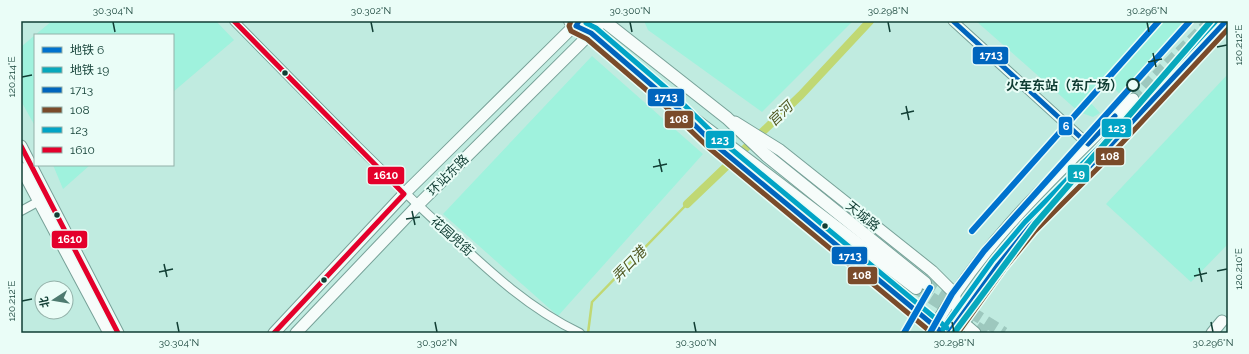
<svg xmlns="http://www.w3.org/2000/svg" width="1249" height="354" font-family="Raleway,'Noto Sans SC',sans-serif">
<rect width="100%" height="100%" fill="#c0ebe0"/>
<!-- built -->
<g fill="#9ff2dd">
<polygon points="52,21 216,21 234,40 173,92 173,35 35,35"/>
<polygon points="644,21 853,21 762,112 648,30"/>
<polygon points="976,21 1188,21 1120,94 1108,83 1090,102 1100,113 1093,117 1079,112"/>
<polygon points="35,35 35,126 21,101 21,47"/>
<polygon points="592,56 703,154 558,316 443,214"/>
<polygon points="1228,74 1228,244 1191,282 1106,204"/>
<polygon points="53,165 90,165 63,189"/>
</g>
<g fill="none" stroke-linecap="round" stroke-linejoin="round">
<!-- stream -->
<polyline stroke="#c0d873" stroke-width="2.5" points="588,333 592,302 687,204"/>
<!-- canal -->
<polyline stroke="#c0d873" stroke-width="8" points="687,204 801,95 870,21"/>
<!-- secondary-tunnel -->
<g stroke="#9dc8be" stroke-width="11" stroke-dasharray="11 5.5" stroke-linecap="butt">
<polyline points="1133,99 1210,21"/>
<polyline points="1145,109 1218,28"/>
</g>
<!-- primary-tunnel -->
<g stroke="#9dc8be" stroke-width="12" stroke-dasharray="12 6" stroke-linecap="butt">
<polyline points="925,283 1004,333"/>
<polyline points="916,288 986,333"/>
</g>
<defs>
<g id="minor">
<path d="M234,21c70,71 139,143 212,210 42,39 82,77 134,102"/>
<polyline points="21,211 43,199"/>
</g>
<polyline id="tertiary" points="953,21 1088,144"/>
<g id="secondary">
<polyline points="1218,28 1226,21"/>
<polyline points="735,122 780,150 932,271 954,293 960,320 975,333"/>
<polyline points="693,123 713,143 943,333"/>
<polyline points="21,146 118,333"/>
<polyline points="21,168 109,333"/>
<polyline points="274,333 404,194 579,21"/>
<polyline points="296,333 418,205 603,21"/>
<path d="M931,333c50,-91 129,-162 202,-234"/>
<polyline points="949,333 998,265 1030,226 1145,109"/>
<polyline points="1212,333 1222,321"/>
</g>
<g id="primary">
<polyline points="570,21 591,33 669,100 916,288"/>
<polyline points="604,21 727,118 766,155 925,283"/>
</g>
</defs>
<!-- minor casing -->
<use href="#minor" stroke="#77a198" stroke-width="10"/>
<!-- tertiary casing -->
<use href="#tertiary" stroke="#77a198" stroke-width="11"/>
<!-- secondary casing -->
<use href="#secondary" stroke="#77a198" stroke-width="13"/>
<!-- primary casing -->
<use href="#primary" stroke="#77a198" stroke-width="14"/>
<!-- minor -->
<use href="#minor" stroke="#f6fcfa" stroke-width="8"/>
<!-- tertiary -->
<use href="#tertiary" stroke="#f6fcfa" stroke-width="9"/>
<!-- secondary -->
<use href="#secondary" stroke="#f6fcfa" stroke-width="11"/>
<!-- primary -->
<use href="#primary" stroke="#f6fcfa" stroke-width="12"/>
<defs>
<g id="bus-1">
<polyline points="579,21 576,26 591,33 669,100 713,143 943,333"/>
<polyline points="953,21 1088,144 1115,116"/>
<polyline points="949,333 998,265 1030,226 1104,152 1226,21"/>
</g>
<g id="bus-2">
<polyline points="571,21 569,26 571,31 587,39 664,105 709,148 932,333"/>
<polyline points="958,333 1004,269 1035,231 1109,157 1228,29"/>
</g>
<g id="bus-3">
<polyline points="586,23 596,28 674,95 718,138 947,328"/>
<polyline points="943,329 992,261 1025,222 1099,147 1216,21"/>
</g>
<g id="bus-4">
<polyline points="234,21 404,194 274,333"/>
<polyline points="21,146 118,333"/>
</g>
</defs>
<!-- bus-1 casing -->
<use href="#bus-1" stroke="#eafdf7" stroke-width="8"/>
<!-- bus-2 casing -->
<use href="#bus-2" stroke="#eafdf7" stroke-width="8"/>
<!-- bus-3 casing -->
<use href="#bus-3" stroke="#eafdf7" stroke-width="8"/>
<!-- bus-4 casing -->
<use href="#bus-4" stroke="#eafdf7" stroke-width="8"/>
<!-- bus-1 -->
<use href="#bus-1" stroke="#0065bd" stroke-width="5"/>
<!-- bus-2 -->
<use href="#bus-2" stroke="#7a4b2a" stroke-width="5"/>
<!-- bus-3 -->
<use href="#bus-3" stroke="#01a4c6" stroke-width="5"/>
<!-- bus-4 -->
<use href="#bus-4" stroke="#e4002b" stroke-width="5"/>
<defs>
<g id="metro-1">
<polyline points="972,231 1159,21"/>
<polyline points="904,333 930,288"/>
<polyline points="930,333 952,294 984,251 1190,21"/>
</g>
<polyline id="metro-2" points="954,333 1035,224 1211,21"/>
</defs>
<!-- metro-1 casing -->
<use href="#metro-1" stroke="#eafdf7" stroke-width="9"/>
<!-- metro-2 casing -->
<use href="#metro-2" stroke="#eafdf7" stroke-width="9"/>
<!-- metro-1 -->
<use href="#metro-1" stroke="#0072ce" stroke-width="6"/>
<!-- metro-2 -->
<use href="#metro-2" stroke="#07a8bc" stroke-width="6"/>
</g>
<!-- ticks -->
<path fill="none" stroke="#113e34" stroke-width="1.5" d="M113,22l2,10M371,22l2,10M630,22l2,10M888,22l2,10M1147,22l2,10M1217,47l10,-2M1153,53l3,14M1148,62l14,-3M22,77l10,-2M906,106l3,14M901,114l13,-3M659,159l3,13M653,167l14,-3M412,211l3,14M406,219l14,-2M164,264l3,13M1199,268l3,14M1217,271l10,-2M159,272l14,-3M1194,276l13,-3M22,301l10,-2M177,322l2,10M435,322l2,10M694,322l2,10M952,322l2,10M1211,322l2,10"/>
<!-- markers -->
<g fill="#113e34" stroke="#eafdf7" stroke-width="1.5">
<circle cx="285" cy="73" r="3.5"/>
<circle cx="57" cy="215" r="3.5"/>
<circle cx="825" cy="226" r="3.5"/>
<circle cx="324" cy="280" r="3.5"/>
</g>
<circle fill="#eafdf7" stroke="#113e34" stroke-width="2" cx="1133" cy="85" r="6"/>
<g text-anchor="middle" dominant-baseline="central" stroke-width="4" stroke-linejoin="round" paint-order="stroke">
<!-- stop labels -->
<g font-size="13" font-weight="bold" fill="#113e34" stroke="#eafdf7" text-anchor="end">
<text x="1123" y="85">火车东站（东广场）</text>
</g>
<!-- street labels -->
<g font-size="13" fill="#113e34" stroke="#eafdf7">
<text transform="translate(448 175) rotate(-45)">环站东路</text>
<text transform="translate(863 216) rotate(39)">天城路</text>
<text transform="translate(452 236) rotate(42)">花园兜街</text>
</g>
<!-- water labels -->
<g font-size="14" font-style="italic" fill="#4e551f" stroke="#eafdf7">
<text transform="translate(780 114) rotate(-44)">官河</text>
<text transform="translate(629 264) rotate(-46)">弄口港</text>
</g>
</g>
<g stroke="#eafdf7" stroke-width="1.5">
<rect x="972" y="46" width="37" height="19" rx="4" fill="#0065bd"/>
<rect x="647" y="88" width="38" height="19" rx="4" fill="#0065bd"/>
<rect x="664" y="110" width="30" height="19" rx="4" fill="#7a4b2a"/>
<rect x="1058" y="116" width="15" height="20" rx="4" fill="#0072ce"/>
<rect x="1101" y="118" width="31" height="20" rx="4" fill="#01a4c6"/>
<rect x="705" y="130" width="30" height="19" rx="4" fill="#01a4c6"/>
<rect x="1095" y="147" width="30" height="19" rx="4" fill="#7a4b2a"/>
<rect x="1067" y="164" width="23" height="19" rx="4" fill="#07a8bc"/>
<rect x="367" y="166" width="38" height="19" rx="4" fill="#e4002b"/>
<rect x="51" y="230" width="37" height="19" rx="4" fill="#e4002b"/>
<rect x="831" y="246" width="37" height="19" rx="4" fill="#0065bd"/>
<rect x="847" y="266" width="31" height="19" rx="4" fill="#7a4b2a"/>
</g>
<g font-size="11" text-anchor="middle" font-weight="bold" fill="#fff">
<text x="991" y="59">1713</text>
<text x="666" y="101">1713</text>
<text x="679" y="123">108</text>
<text x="1066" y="130">6</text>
<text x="1117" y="132">123</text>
<text x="720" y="144">123</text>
<text x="1110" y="160">108</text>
<text x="1079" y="178">19</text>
<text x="386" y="179">1610</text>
<text x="70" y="243">1610</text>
<text x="850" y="260">1713</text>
<text x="862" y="279">108</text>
</g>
<!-- border -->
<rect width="1249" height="354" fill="none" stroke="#eafdf7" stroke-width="44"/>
<!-- legend -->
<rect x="34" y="34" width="140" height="132" fill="#eafdf7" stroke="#93b1a9"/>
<rect x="42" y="47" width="20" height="6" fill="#0072ce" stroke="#93b1a9"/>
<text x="70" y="54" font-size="12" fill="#113e34">地铁 6</text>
<rect x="42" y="67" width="20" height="6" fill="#07a8bc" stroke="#93b1a9"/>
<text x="70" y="74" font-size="12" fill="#113e34">地铁 19</text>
<rect x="42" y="87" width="20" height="6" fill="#0065bd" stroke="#93b1a9"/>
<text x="70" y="94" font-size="12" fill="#113e34">1713</text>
<rect x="42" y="107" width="20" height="6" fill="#7a4b2a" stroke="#93b1a9"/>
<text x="70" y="114" font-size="12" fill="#113e34">108</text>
<rect x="42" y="127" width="20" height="6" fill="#01a4c6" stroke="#93b1a9"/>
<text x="70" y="134" font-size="12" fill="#113e34">123</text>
<rect x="42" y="147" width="20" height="6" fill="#e4002b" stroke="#93b1a9"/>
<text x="70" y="154" font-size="12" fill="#113e34">1610</text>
<!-- north arrow -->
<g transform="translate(54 300) rotate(258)"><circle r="19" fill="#eafdf7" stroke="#93b1a9"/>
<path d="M0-3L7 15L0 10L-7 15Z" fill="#4e7b70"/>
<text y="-6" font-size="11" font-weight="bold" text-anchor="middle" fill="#113e34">北</text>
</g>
<rect x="22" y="22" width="1205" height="310" fill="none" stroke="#113e34" stroke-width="1.5"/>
<g font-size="10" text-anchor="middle" fill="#113e34">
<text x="113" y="14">30.304°N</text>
<text x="371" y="14">30.302°N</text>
<text x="630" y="14">30.300°N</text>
<text x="888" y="14">30.298°N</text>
<text x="1147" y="14">30.296°N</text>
<text transform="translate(1238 45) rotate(-90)" y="4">120.212°E</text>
<text transform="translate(11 77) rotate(-90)" y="4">120.214°E</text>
<text transform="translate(1238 269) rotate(-90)" y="4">120.210°E</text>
<text transform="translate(11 301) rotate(-90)" y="4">120.212°E</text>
<text x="179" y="346">30.304°N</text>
<text x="437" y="346">30.302°N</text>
<text x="696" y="346">30.300°N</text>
<text x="954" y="346">30.298°N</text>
<text x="1213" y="346">30.296°N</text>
</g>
</svg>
